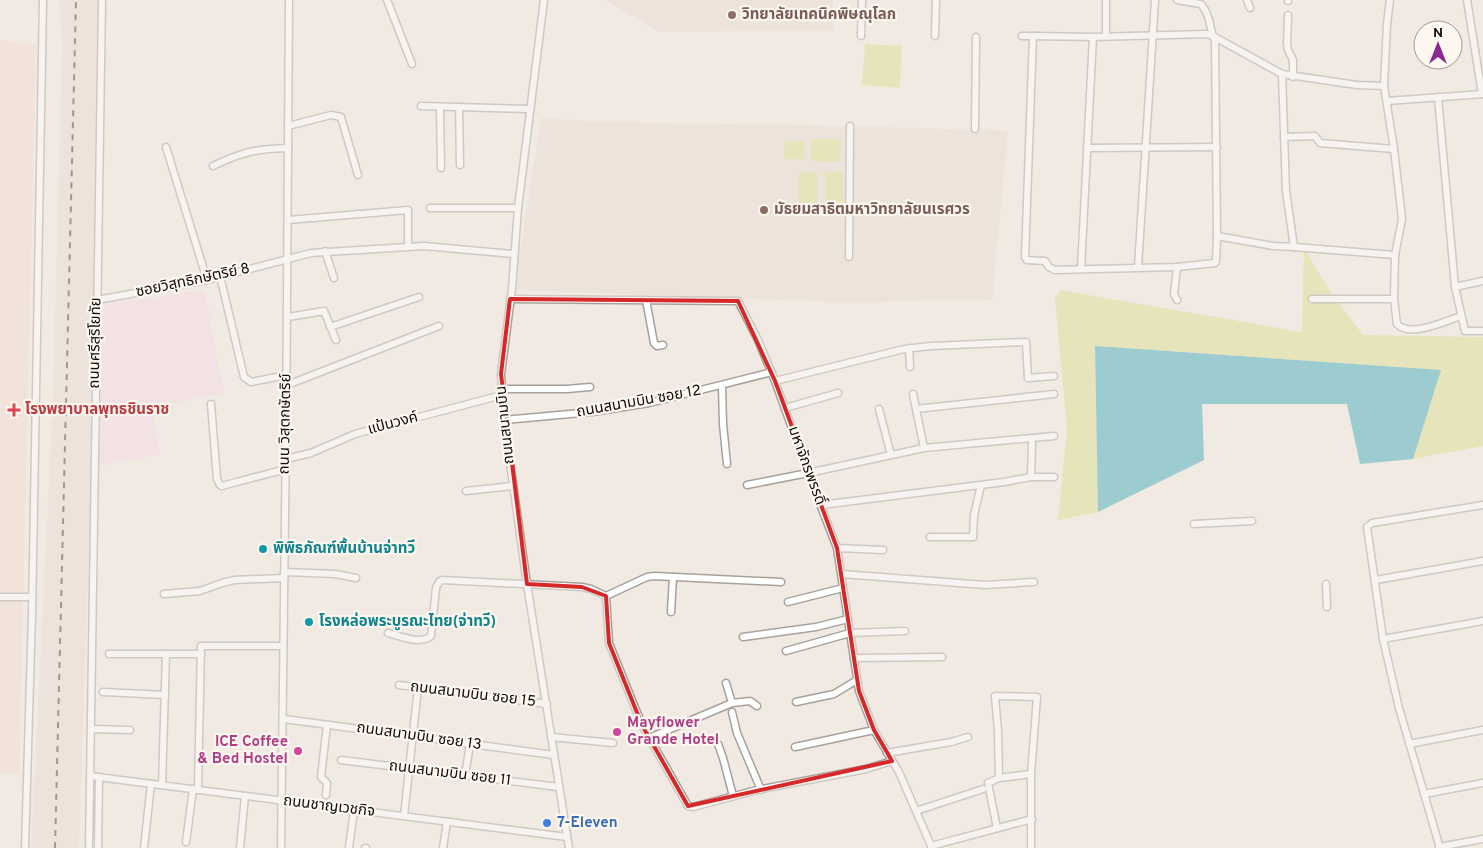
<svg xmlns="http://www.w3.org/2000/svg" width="1483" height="848" font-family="Overpass,'Noto Sans Thai',sans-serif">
<rect width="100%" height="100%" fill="#f1eae3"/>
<!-- built -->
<g fill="#e9dcd0">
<polygon points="59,0 97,0 90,510 79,848 31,848 53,402 62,44"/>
<polygon points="605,0 833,0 833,30 659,32"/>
<polygon points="541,118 601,122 855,126 1008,131 992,300 837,302 514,290"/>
</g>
<!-- industrial -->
<polygon fill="#f3dae2" points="204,290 224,393 152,407 160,454 99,466 104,305"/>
<!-- medical -->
<polygon fill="#f2dccf" points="0,40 36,45 19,774 0,774"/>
<!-- green -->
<g fill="#d8dd87">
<polygon points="865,44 902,46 900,88 862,85"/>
<polygon points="811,139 841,139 840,162 811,161"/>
<rect x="784" y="141" width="20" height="18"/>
<rect x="799" y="172" width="18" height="31"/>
<rect x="825" y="172" width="18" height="31"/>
<polygon points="1304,248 1328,288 1363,335 1483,337 1483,446 1413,459 1440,370 1095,346 1098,512 1058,520 1067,429 1055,299 1060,290 1302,332"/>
</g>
<!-- water -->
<polygon fill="#35a9b7" points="1095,346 1441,370 1413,459 1360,464 1347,404 1202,404 1204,460 1098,512"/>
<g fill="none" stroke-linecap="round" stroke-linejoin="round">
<defs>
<g id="minor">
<polyline points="387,0 412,64"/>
<polyline points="544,0 518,208 512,289 501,374 504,420 527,584 569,848"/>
<polyline points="1106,0 1106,36"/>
<path d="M1177,0l24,4c8,9 9,22 12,33"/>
<polyline points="1247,0 1250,8"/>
<path d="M1390,0l-3,24 -3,62 10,63 8,70 -7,36 -1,44 3,25c13,14 49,-3 64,-8"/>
<polyline points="1467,0 1482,94"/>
<polyline points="1288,1 1288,0"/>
<polyline points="1288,15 1287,44 1288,50 1293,60 1293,77"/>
<polyline points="861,36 862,0"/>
<polyline points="935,36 936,0"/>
<polyline points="1022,36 1033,36 1025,257 1027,260 1045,261 1049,267 1055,270 1177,267 1215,263 1216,261 1217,236 1215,39"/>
<polyline points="1033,36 1093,37 1206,34 1211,35 1282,74 1357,85 1384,86"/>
<polyline points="1438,97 1455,287 1465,331 1483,331"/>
<polyline points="1387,101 1483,94"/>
<polyline points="421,106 530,109"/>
<polyline points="440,107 441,168"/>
<polyline points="459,107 460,165"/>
<polyline points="288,126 331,115 341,117 358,175"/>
<polyline points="975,129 976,37"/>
<polyline points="1284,137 1315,136 1320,143 1394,149"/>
<polyline points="166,147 207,280"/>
<polyline points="1087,148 1217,147"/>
<path d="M213,166c29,-14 42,-17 75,-18"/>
<polyline points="430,208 518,208"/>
<polyline points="288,220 408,210 408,246"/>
<polyline points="1217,236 1273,246 1294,247 1286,191 1282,74"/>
<polyline points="1294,247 1395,255"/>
<polyline points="325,251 334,278"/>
<polyline points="849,257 850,126"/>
<polyline points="1138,267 1155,0"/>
<polyline points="1177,267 1174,294 1177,300"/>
<polyline points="1081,269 1093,37"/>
<polyline points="220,276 244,377 251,382 287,375"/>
<polyline points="1455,287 1483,281"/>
<polyline points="510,299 738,301 758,340 775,381 808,473 837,548 859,691 874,730 899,772 932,848"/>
<polyline points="1312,299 1394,299"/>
<polyline points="97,300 207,280 311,253 424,246 514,254"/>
<polyline points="646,300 654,343 657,346 663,345"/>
<polyline points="288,317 324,311 336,340"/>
<polyline points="330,327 419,297"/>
<polyline points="909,348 910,367"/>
<polyline points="775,381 904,349 931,346 1026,342 1028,378 1054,376"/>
<polyline points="287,385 439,326"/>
<polyline points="722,386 723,424 727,464"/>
<polyline points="502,389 567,389 590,387"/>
<polyline points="913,394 916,409"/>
<polyline points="211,404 217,479 220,485 222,486 286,469"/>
<polyline points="785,408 838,393"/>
<polyline points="879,409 891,455"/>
<polyline points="504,420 592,412 649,403 772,372"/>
<polyline points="924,448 916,409 1054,394"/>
<polyline points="286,459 311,453 355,434 502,395"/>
<polyline points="1031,477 1032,443"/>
<polyline points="747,485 808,473 924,448 1054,436"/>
<polyline points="466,491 513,486"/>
<polyline points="821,505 1004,482 1031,477 1054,477"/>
<polyline points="1194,524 1252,521"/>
<polyline points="930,537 973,537 974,515 981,485"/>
<polyline points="837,548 883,550"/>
<polyline points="284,572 335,574 356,578"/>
<polyline points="842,574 985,585 1034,582"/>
<polyline points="1376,580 1483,561"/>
<polyline points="1326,584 1327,607"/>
<polyline points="164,594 200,591 222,583 234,580 284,578"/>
<polyline points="606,596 647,577 654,576 781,582"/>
<polyline points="0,597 32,597"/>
<polyline points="788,602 843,588"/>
<polyline points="671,612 673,577"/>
<path d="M388,633c12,3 33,12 43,3l5,-48 3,-6 3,-2 140,7 9,2 15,7 3,47 33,82 46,81 5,1 64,-17 109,-21 26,-8"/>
<polyline points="743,637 816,627 848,619"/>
<polyline points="1383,639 1483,621"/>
<polyline points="786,651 850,633 905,631"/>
<polyline points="109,654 201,654"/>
<polyline points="854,658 942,657"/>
<polyline points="726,683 732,703"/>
<polyline points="399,685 547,704"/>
<polyline points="103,692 165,695"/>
<polyline points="796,702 834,694 857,680"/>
<polyline points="732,712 737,733 761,790"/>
<polyline points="284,719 554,755"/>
<polyline points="91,729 130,730"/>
<polyline points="551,737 613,743"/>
<polyline points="649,738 732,703 750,701 757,706"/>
<polyline points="718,744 723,758 733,796"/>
<polyline points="1409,744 1483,730"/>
<polyline points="795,747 874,730"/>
<polyline points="887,753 951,742 968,737"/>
<polyline points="341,760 559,787"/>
<polyline points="90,776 567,837"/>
<polyline points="465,776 470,744"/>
<polyline points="999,778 998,731 995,696 1037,697 1031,774 1031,848"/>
<polyline points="162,785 166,654"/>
<polyline points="198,790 201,646 283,646"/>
<polyline points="1424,794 1483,783"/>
<polyline points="326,795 327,783 321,777 327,725"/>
<polyline points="916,811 983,789"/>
<polyline points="404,816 418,688"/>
<polyline points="997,828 988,783 999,778 1031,774"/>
<polyline points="186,842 193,789"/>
<polyline points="931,846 1032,819"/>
<polyline points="1439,847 1483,839"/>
<polyline points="25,848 32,615 43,0"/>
<polyline points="89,848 102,0"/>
<polyline points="98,848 99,777"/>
<polyline points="144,848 151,784"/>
<polyline points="240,848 245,796"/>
<path d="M281,848c4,-283 7,-565 8,-848"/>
<polyline points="349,848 354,810"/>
<polyline points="365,848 366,848"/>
<polyline points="443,848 447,822"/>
<polyline points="1440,848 1399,708 1383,639 1367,527 1372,523 1483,505"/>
</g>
</defs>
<!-- minor casing -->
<use href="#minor" stroke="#a8a19b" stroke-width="9"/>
<!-- minor -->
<use href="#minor" stroke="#fff" stroke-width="6"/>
<!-- rail -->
<polyline stroke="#3a3634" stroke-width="2" stroke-dasharray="6 6" stroke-linecap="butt" points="55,848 76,0"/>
</g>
<!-- marked area -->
<path d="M0 0H1483V848H0ZM510,299l228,2 37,80 62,167 22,143 15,39 18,31 -204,45 -46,-81 -33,-82 -3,-47 -24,-9 -55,-3 -26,-210z" fill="#f1eae3" fill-opacity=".55" fill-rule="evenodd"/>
<path fill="none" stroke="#d62828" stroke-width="4" stroke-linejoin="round" d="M510,299l228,2 37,80 62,167 22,143 15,39 18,31 -204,45 -46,-81 -33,-82 -3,-47 -24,-9 -55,-3 -26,-210z"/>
<!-- markers -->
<g fill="#8d6e63" stroke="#fef7f0" stroke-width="2">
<circle cx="732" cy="15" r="5"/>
<circle cx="764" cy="210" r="5"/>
</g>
<path fill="#e0444e" stroke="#fef7f0" stroke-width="2" d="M11.5 402.5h5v5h5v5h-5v5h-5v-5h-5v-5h5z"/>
<g fill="#0f9aa8" stroke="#fef7f0" stroke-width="2">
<circle cx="263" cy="549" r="5"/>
<circle cx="309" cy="622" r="5"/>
</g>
<g fill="#d1479c" stroke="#fef7f0" stroke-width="2">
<circle cx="617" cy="732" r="5"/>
<circle cx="298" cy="751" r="5"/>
</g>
<circle fill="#3f7fe0" stroke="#fef7f0" stroke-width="2" cx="547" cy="823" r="5"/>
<g text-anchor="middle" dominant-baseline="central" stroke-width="4.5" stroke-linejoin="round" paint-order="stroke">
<!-- education labels -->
<g font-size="15" font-weight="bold" fill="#785e54" stroke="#fef7f0" text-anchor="start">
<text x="742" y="15">วิทยาลัยเทคนิคพิษณุโลก</text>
<text x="774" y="210">มัธยมสาธิตมหาวิทยาลัยนเรศวร</text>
</g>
<!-- street labels -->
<g font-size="15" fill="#100d0b" stroke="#fef7f0">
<text transform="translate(193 281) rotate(-12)">ซอยวิสุทธิกษัตริย์ 8</text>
<text transform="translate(96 343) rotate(-89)">ถนนศรีสุริโยทัย</text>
<text transform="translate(639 402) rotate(-10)">ถนนสนามบิน ซอย 12</text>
<text transform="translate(286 424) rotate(-89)">ถนน วิสุตกษัตริย์</text>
<text transform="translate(393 424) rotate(-15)">แป้นวงค์</text>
<text transform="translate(506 425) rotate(-96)">ถนนสนามบิน</text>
<text transform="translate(806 466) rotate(70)">มหาจักรพรรดิ์</text>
<text transform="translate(473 695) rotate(7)">ถนนสนามบิน ซอย 15</text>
<text transform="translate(419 737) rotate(8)">ถนนสนามบิน ซอย 13</text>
<text transform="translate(450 774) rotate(7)">ถนนสนามบิน ซอย 11</text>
<text transform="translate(329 807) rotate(7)">ถนนชาญเวชกิจ</text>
</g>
<!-- health labels -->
<g font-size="15" font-weight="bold" fill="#be3a42" stroke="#fef7f0" text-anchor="start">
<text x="25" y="410">โรงพยาบาลพุทธชินราช</text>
</g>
<!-- culture labels -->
<g font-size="15" font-weight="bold" fill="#0d838f" stroke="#fef7f0" text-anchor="start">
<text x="273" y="549">พิพิธภัณฑ์พื้นบ้านจ่าทวี</text>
<text x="319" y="622">โรงหล่อพระบูรณะไทย(จ่าทวี)</text>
</g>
<!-- hotel labels -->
<g font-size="15" font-weight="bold" fill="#b23c85" stroke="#fef7f0" text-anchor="start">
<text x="627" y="723">Mayflower<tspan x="627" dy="17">Grande Hotel</tspan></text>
<text x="288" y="742" text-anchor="end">ICE Coffee<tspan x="288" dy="17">&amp; Bed Hostel</tspan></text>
</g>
<!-- shop labels -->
<g font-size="15" font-weight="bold" fill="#366cbe" stroke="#fef7f0" text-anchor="start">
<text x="557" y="823">7-Eleven</text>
</g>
</g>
<!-- north arrow -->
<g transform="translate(1438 45)"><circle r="24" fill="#fef7f0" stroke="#9f9994"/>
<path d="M0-4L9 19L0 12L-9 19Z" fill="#8c2a93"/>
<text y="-8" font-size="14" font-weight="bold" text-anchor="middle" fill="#100d0b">N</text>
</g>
</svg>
